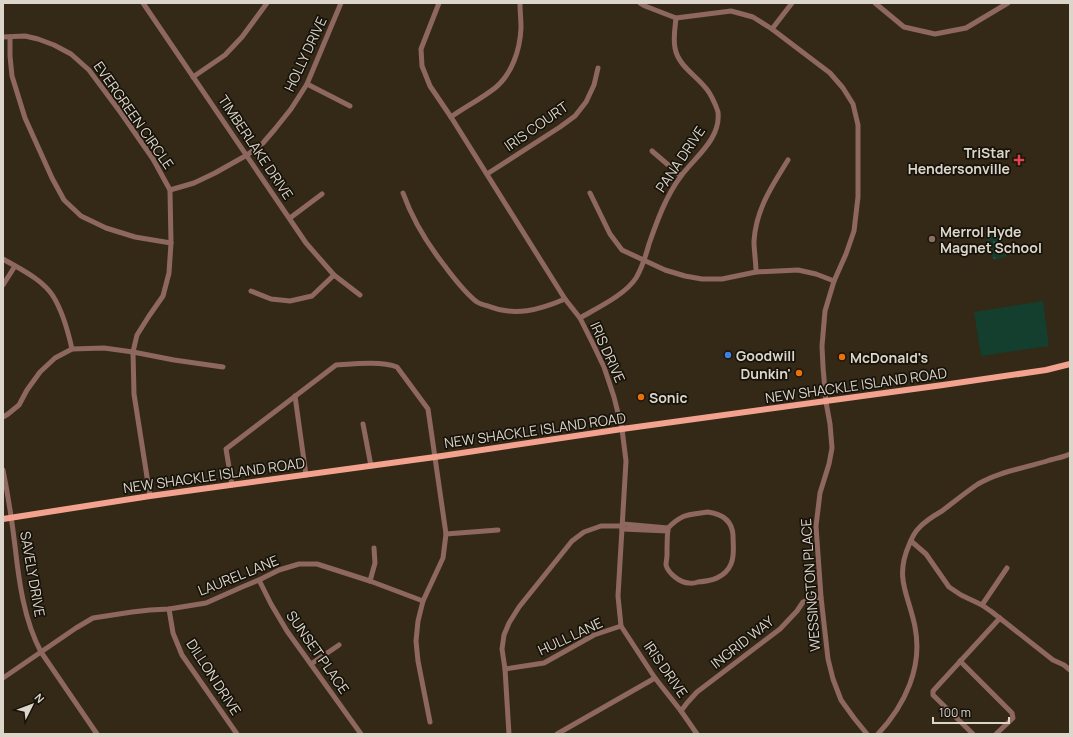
<svg xmlns="http://www.w3.org/2000/svg" width="1073" height="737" font-family="Manrope,sans-serif">
<defs>
<pattern id="park-dots" width="8" height="8" patternUnits="userSpaceOnUse"><rect width="8" height="8" fill="#143e2d"/><path d="M2 2h.1M6 6h.1" fill="none" stroke="#36594a" stroke-width="1.8" stroke-linecap="round"/></pattern>
</defs>
<rect width="100%" height="100%" fill="#342917"/>
<!-- park -->
<polygon fill="url(#park-dots)" points="996,233 998,234 1000,236 1002,241 1003,249 1006,255 1005,257 1002,257 995,260 993,258 987,241 990,235"/>
<!-- pitch -->
<polygon fill="#143e2d" points="1043,301 1049,346 981,356 974,312"/>
<g fill="none" stroke-linecap="round" stroke-linejoin="round">
<!-- minor -->
<g stroke="#8e675e" stroke-width="5">
<polyline points="143,3 306,243 334,275 360,295"/>
<polyline points="439,3 421,49 422,66 430,86 451,117 565,299 580,318 593,344 604,367 614,397 622,429 626,461 618,596 621,626 655,678 681,711 697,734"/>
<polyline points="640,3 645,6 676,18 731,11 753,17 772,29 830,73 843,88 853,104 858,125 858,197 854,231 846,254 834,281 825,311 822,346 823,367 826,402 830,424 832,448 829,464 820,493 816,526 821,597 828,659 833,679 841,700 854,718 867,734"/>
<polyline points="875,3 904,27 935,34 966,28 1008,3"/>
<polyline points="772,29 792,3"/>
<polyline points="3,37 25,36 38,39 54,45 71,54 89,70 121,113 153,159 170,190 171,243 169,273 163,296 149,316 137,335 133,352 134,394 150,496"/>
<polyline points="10,37 10,56 12,76 25,118 52,178 64,200 81,216 106,228 135,237 171,243"/>
<polyline points="193,77 225,55 242,37 267,3"/>
<polyline points="307,84 350,106"/>
<path d="M451,117c14,-10 30,-18 44,-29 17,-14 25,-38 26,-60 0,-8 -1,-17 -1,-25"/>
<polyline points="652,151 681,176"/>
<polyline points="487,174 560,127 575,116 586,102 594,85 598,68"/>
<polyline points="170,190 194,183 215,173 247,155 263,143 275,129 291,109 307,84 341,3"/>
<path d="M403,193c10,28 23,49 41,72 10,13 20,27 33,37 3,2 7,3 11,4 27,11 51,4 77,-7"/>
<polyline points="590,193 610,234 622,250 665,270 685,276 702,279 722,279 756,272 798,270 816,274 834,281"/>
<polyline points="290,218 322,194"/>
<path d="M3,259c17,10 39,20 50,37 10,16 15,35 19,53"/>
<path d="M756,272c0,-10 -2,-21 -2,-31 2,-32 18,-55 34,-81"/>
<polyline points="3,285 15,266"/>
<polyline points="251,291 271,299 290,301 312,296 334,275"/>
<path d="M580,318c17,-10 45,-23 56,-40 6,-10 10,-23 13,-34 8,-23 17,-48 32,-68 14,-19 40,-37 37,-64 -1,-3 -2,-6 -3,-8 -3,-7 -6,-13 -11,-18 -10,-12 -26,-21 -29,-38 -2,-10 0,-20 1,-30"/>
<polyline points="295,396 306,475"/>
<polyline points="3,417 8,414 19,405 27,390 40,372 55,358 72,349 104,348 133,352 174,360 223,367"/>
<polyline points="363,424 371,466"/>
<path d="M3,470c5,25 9,51 12,76 4,36 9,74 26,106l56,82"/>
<path d="M232,485l-6,-36 110,-84c17,-1 45,-4 61,2l31,42 18,125 -3,24 -20,43 -5,20 -2,20 2,20 12,61"/>
<path d="M708,512c14,2 24,8 25,23 0,10 2,20 -2,29 -6,14 -20,17 -33,18 -3,1 -6,2 -9,1 -9,0 -21,-10 -23,-18 0,-3 1,-7 1,-10 0,-9 0,-18 1,-27 15,-15 20,-13 40,-16z"/>
<polyline points="623,524 668,528"/>
<polyline points="622,529 668,531"/>
<polyline points="446,534 498,530"/>
<polyline points="911,541 926,554 949,587 961,595 982,605 992,612 1053,660 1064,665 1070,670"/>
<polyline points="259,580 271,604 287,631 361,734"/>
<polyline points="370,581 375,563 374,548"/>
<polyline points="982,605 1007,568"/>
<polyline points="169,609 173,633 182,655 237,734"/>
<polyline points="960,661 1012,713 1013,718 996,734"/>
<polyline points="311,664 339,645"/>
<polyline points="505,669 544,663 594,635 621,626"/>
<polyline points="3,678 76,628 93,618 132,612 150,610 169,609 206,603 242,587 259,580 279,570 299,564 317,564 370,581 423,601"/>
<polyline points="681,711 687,703 697,692 780,629 797,611 803,602 810,599 821,597"/>
<polyline points="509,734 505,669 502,649 504,635 509,623 519,607 572,541 584,532 601,526 622,526"/>
<polyline points="557,734 655,678"/>
<path d="M878,734c27,-29 45,-67 37,-107 -6,-32 -21,-48 -6,-82 2,-5 5,-12 9,-16 5,-6 17,-14 24,-18 12,-9 24,-19 36,-27 22,-13 48,-16 72,-24 7,-2 14,-3 20,-6"/>
<polyline points="973,734 933,695 933,691 1000,618"/>
</g>
<!-- major -->
<polyline stroke="#f2a28f" stroke-width="6" points="3,519 150,496 435,457 622,429 943,385 1046,370 1070,364"/>
</g>
<!-- markers -->
<path fill="#e0444e" stroke="#17130b" stroke-width="1.5" d="M1017 154h4v4h4v4h-4v4h-4v-4h-4v-4h4z"/>
<circle fill="#8d6e63" stroke="#17130b" stroke-width="1.5" cx="932" cy="239" r="4"/>
<circle fill="#3f7fe0" stroke="#17130b" stroke-width="1.5" cx="728" cy="355" r="4"/>
<g fill="#e8710a" stroke="#17130b" stroke-width="1.5">
<circle cx="842" cy="357" r="4"/>
<circle cx="799" cy="373" r="4"/>
<circle cx="641" cy="397" r="4"/>
</g>
<g text-anchor="middle" dominant-baseline="central" stroke-width="3.5" stroke-linejoin="round" paint-order="stroke">
<!-- street labels -->
<g font-size="14" fill="#dcd5ca" stroke="#17130b">
<text transform="translate(305 54) rotate(-65)">HOLLY DRIVE</text>
<text transform="translate(134 115) rotate(55)">EVERGREEN CIRCLE</text>
<text transform="translate(536 126) rotate(-35)">IRIS COURT</text>
<text transform="translate(256 147) rotate(56)">TIMBERLAKE DRIVE</text>
<text transform="translate(680 159) rotate(-56)">PANA DRIVE</text>
<text transform="translate(608 352) rotate(66)">IRIS DRIVE</text>
<text transform="translate(856 385) rotate(-8)">NEW SHACKLE ISLAND ROAD</text>
<text transform="translate(535 430) rotate(-8)">NEW SHACKLE ISLAND ROAD</text>
<text transform="translate(214 475) rotate(-8)">NEW SHACKLE ISLAND ROAD</text>
<text transform="translate(33 574) rotate(80)">SAVELY DRIVE</text>
<text transform="translate(238 575) rotate(-22)">LAUREL LANE</text>
<text transform="translate(810 585) rotate(-94)">WESSINGTON PLACE</text>
<text transform="translate(570 636) rotate(-25)">HULL LANE</text>
<text transform="translate(742 642) rotate(-38)">INGRID WAY</text>
<text transform="translate(318 652) rotate(55)">SUNSET PLACE</text>
<text transform="translate(666 669) rotate(55)">IRIS DRIVE</text>
<text transform="translate(214 677) rotate(57)">DILLON DRIVE</text>
</g>
<!-- poi labels -->
<g font-size="14" font-weight="bold" fill="#dcd5ca" stroke="#17130b" text-anchor="start">
<text x="1010" y="152" text-anchor="end">TriStar<tspan x="1010" dy="16">Hendersonville</tspan></text>
<text x="940" y="231">Merrol Hyde<tspan x="940" dy="16">Magnet School</tspan></text>
<text x="736" y="355">Goodwill</text>
<text x="850" y="357">McDonald's</text>
<text x="791" y="373" text-anchor="end">Dunkin'</text>
<text x="649" y="397">Sonic</text>
</g>
</g>
<!-- border -->
<rect width="1073" height="737" fill="none" stroke="#dcd5ca" stroke-width="8"/>
<!-- north arrow -->
<g transform="translate(32 705) rotate(48)" stroke="#17130b" stroke-width="3" paint-order="stroke">
<path d="M0-3L7 15L0 10L-7 15Z" fill="#dcd5ca"/>
<text y="-6" font-size="11" font-weight="bold" text-anchor="middle" fill="#dcd5ca">N</text>
</g>
<!-- scale -->
<path d="M933 717v6h76v-6" fill="none" stroke="#dcd5ca" stroke-width="2"/>
<text x="939" y="717" font-size="12" fill="#dcd5ca" stroke="#17130b" stroke-width="3" paint-order="stroke">100 m</text>
</svg>
